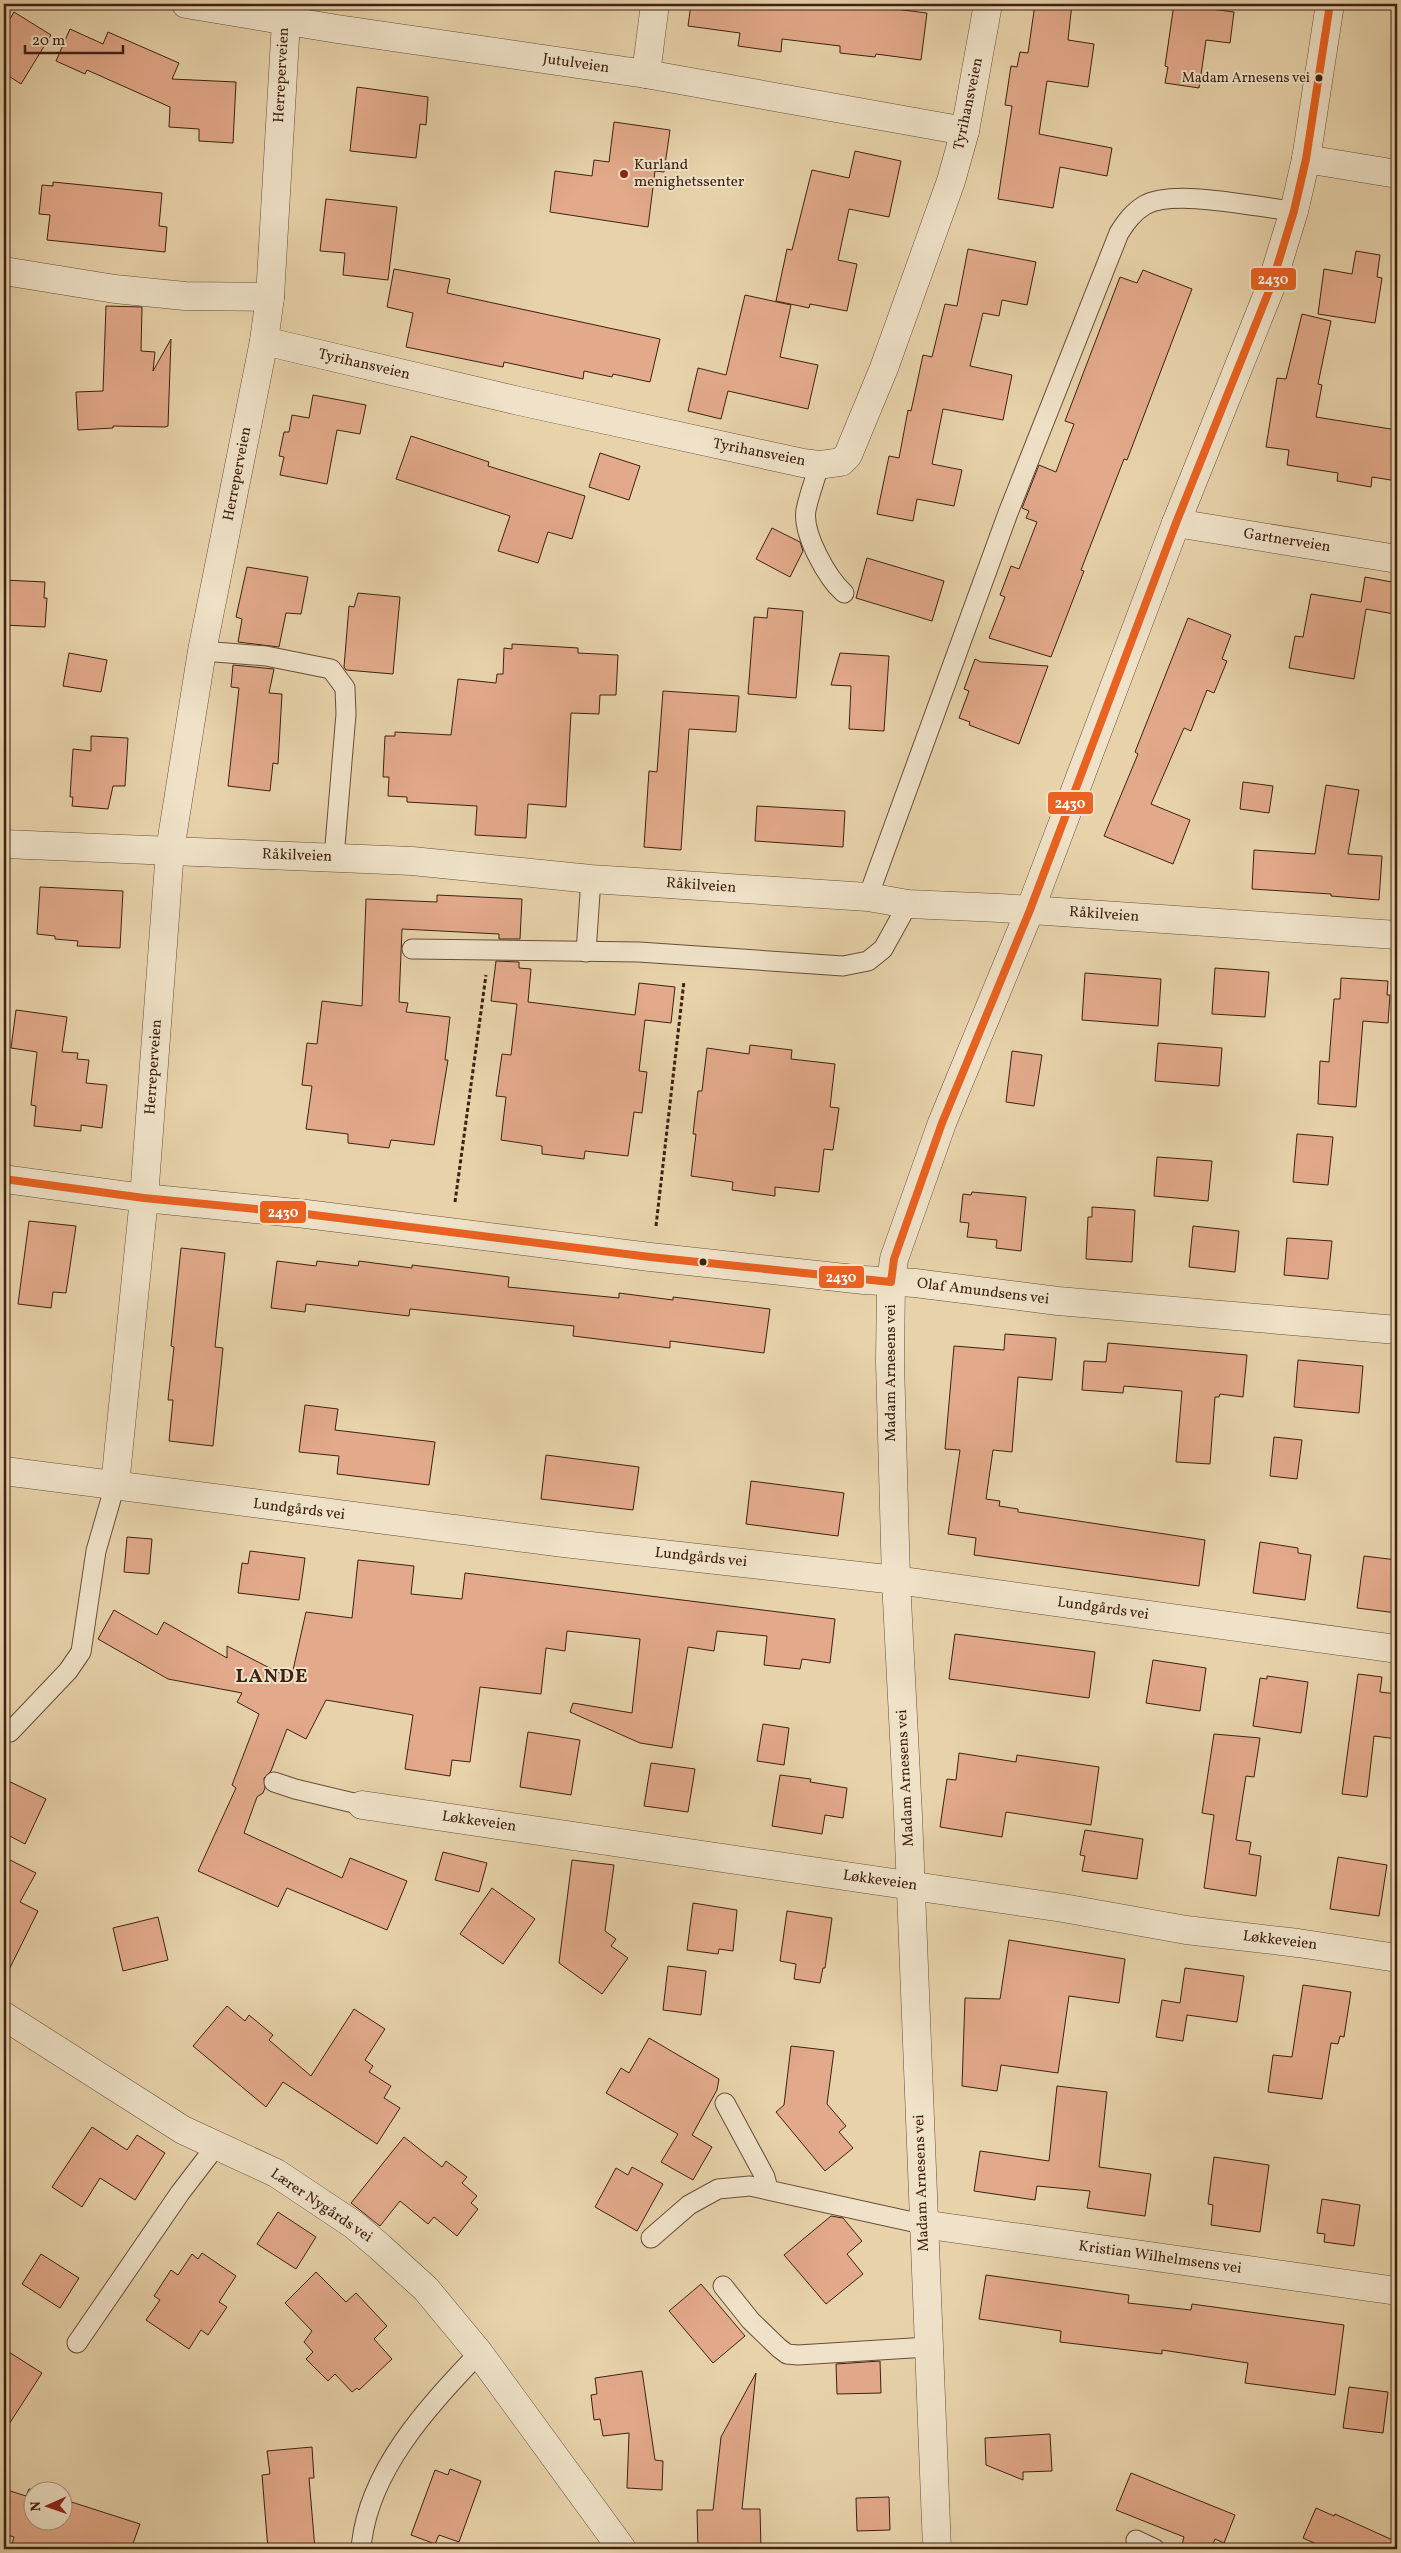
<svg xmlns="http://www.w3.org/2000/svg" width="1401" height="2553" font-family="Vollkorn,serif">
<rect width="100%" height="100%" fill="#e7d2aa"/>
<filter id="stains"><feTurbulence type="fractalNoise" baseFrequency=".004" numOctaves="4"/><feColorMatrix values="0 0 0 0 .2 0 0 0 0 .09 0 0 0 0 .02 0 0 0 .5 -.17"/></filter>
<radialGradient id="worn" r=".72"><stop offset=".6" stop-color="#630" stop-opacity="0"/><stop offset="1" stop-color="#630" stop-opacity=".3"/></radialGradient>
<!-- building -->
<g fill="#e2a98a" stroke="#3f2112">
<polygon points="691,4 854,4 927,13 921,60 876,54 875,57 840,53 840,46 782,39 781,52 738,46 740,33 688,26"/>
<polygon points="1035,4 1072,4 1068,40 1094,44 1088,87 1047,81 1039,134 1112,148 1107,176 1060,167 1053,208 998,199 1012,106 1005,105 1011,66 1017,67 1020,52 1028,53"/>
<polygon points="1174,4 1234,12 1230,43 1206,40 1199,88 1165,83 1168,67 1165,66"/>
<polygon points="14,12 51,35 21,84 4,73 4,29"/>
<polygon points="70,29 103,44 108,32 179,63 172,79 236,82 233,143 199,141 199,129 169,127 170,107 87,70 85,74 56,61"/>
<polygon points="357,87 428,97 426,125 420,124 416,158 350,151"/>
<polygon points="614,122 670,130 664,172 655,171 648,227 550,212 555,171 592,176 594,160 609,162"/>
<polygon points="855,151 901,161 889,217 849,209 838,260 857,264 847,311 810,304 809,308 776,301 787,249 792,250 812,170 849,178"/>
<polygon points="53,182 162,193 159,226 167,227 165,252 47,240 50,215 39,214 42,185 53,186"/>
<polygon points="326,199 397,207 388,280 343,275 345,253 320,251"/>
<polygon points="968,249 1036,262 1027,305 1002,300 999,316 983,313 970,366 1012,375 1003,420 943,409 932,464 962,470 954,506 917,499 913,521 877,514 889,456 899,458 908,410 911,411 923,355 932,357 945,304 957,306"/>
<polygon points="1356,251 1380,255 1377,277 1382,278 1375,323 1318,314 1324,269 1352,274"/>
<polygon points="394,269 450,279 447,293 660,339 650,382 613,374 612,377 584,371 583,379 504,362 503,367 406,347 413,313 387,307"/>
<polygon points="1143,270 1192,289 1127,460 1124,459 1081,570 1084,571 1051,657 989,638 1005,597 1000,595 1011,566 1019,569 1037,522 1026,518 1029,511 1022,508 1039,465 1056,472 1074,424 1065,421 1120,277 1137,283"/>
<polygon points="745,295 791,305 780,357 818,365 808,409 728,391 721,419 688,411 698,368 726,375"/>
<polygon points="106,306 142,307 141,351 155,352 153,371 171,339 168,426 165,427 113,426 113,428 78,430 76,392 103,391"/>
<polygon points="1302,314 1331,321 1318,384 1322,385 1316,417 1397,430 1397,481 1372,477 1371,487 1337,481 1338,473 1287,465 1289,450 1266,447 1277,378 1286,379"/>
<polygon points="313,395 366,405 360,434 337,430 327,484 280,475 284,457 279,456 284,432 289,432 292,415 309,418"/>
<polygon points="411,436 489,462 488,466 585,496 572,539 548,532 538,563 498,551 510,516 396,479"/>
<polygon points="600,453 640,466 629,500 589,487"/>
<polygon points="772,528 800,542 803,551 790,577 756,559"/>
<polygon points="867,558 944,581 932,621 856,598"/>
<polygon points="247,567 308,577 301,614 286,613 279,647 238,642 242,619 236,617"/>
<polygon points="1365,577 1397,583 1397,596 1394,614 1366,609 1354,679 1289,668 1295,636 1303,637 1311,594 1361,602"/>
<polygon points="4,580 45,582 44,598 47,598 45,627 4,625"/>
<polygon points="358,593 400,597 393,674 346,670 344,667 349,606 354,607"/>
<polygon points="768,608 803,611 796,698 748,694 754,617 767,618"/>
<polygon points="1188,618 1231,635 1222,659 1227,661 1214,693 1207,690 1191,731 1184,728 1151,804 1190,820 1173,864 1104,836 1138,754 1135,752"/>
<polygon points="512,644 578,648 578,653 618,655 616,695 600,695 599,714 571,713 566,807 528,804 526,838 475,835 477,806 407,802 407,797 388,796 389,777 383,777 385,736 395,736 395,732 451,735 458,679 496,683 497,674 503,674 504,648 512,649"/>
<polygon points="69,653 107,660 101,692 63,686"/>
<polygon points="840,653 889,656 884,731 849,729 851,686 831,685"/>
<polygon points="975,659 981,662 1048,666 1019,744 969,725 970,722 959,718 969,691 964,689"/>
<polygon points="233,665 274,669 269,693 282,694 278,764 273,763 270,791 228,786 239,688 231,687"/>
<polygon points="663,691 739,696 736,732 689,729 681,850 644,847 649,771 657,772"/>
<polygon points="91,736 128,738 125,786 113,786 108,809 72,806 73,797 70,797 73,749 91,751"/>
<polygon points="1243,782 1273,786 1269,813 1240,809"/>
<polygon points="1326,785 1359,790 1348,854 1382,856 1379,900 1331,896 1331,894 1252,889 1254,850 1315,854"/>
<polygon points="757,806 845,811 843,847 755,841"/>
<polygon points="40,887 123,891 120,948 77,946 78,941 55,939 55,936 37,934"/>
<polygon points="437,895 522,899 520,939 499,939 499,934 402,929 399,1002 408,1003 406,1012 450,1017 445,1060 448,1060 434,1145 391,1140 389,1148 348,1143 348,1134 306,1129 312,1086 302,1085 307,1043 317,1044 322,1001 362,1006 366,899 437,902"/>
<polygon points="496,961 519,962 519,968 531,969 528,1002 635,1015 639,983 675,987 671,1023 645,1020 639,1071 647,1072 642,1113 634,1112 628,1156 585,1151 584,1159 542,1154 542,1146 501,1140 506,1097 496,1096 502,1054 511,1055 517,1004 491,1001"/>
<polygon points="1215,968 1269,972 1265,1017 1212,1014"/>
<polygon points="1085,973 1161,979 1158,1026 1082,1020"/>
<polygon points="1341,978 1388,981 1387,995 1390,995 1388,1023 1363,1021 1356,1107 1318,1104 1320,1061 1329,1062 1334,999 1340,999"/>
<polygon points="16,1010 67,1017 62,1052 78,1053 77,1059 89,1060 86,1083 107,1085 102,1128 81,1125 81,1131 34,1126 36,1106 31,1105 37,1052 11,1048"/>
<polygon points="1158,1043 1222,1048 1219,1086 1155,1081"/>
<polygon points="750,1045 792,1050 791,1059 835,1064 830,1107 839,1108 833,1150 824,1149 819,1192 775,1187 775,1196 732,1190 733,1182 691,1176 696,1134 693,1134 698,1091 702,1091 707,1048 749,1054"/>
<polygon points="1012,1051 1042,1055 1034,1106 1006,1102"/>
<polygon points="1297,1134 1333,1137 1328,1185 1293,1182"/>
<polygon points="1157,1157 1212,1161 1208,1201 1154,1196"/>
<polygon points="972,1192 1026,1197 1021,1251 996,1248 997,1240 967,1237 969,1223 960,1222 963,1194 971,1195"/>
<polygon points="1092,1207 1135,1210 1132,1262 1086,1259 1088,1217 1092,1217"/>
<polygon points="29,1221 76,1226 66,1293 53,1292 51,1308 18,1304"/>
<polygon points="1193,1226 1239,1231 1235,1272 1189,1267"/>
<polygon points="1287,1238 1332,1241 1328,1279 1284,1275"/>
<polygon points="181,1248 225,1253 215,1347 223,1348 213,1446 169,1441 173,1400 168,1400 174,1347 171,1346"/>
<polygon points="277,1261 316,1266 317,1261 358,1266 359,1261 412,1268 412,1265 509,1277 508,1287 619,1298 619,1293 673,1300 673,1297 770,1309 764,1353 670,1341 670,1348 573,1336 574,1326 410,1309 409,1316 306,1304 305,1312 271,1308"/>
<polygon points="1005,1334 1056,1338 1052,1380 1018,1377 1012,1452 993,1450 986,1499 1000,1501 999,1506 1018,1509 1018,1512 1205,1540 1199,1586 974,1555 976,1538 948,1534 960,1450 945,1449 954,1346 1004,1350"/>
<polygon points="1108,1343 1247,1355 1243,1397 1220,1394 1219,1397 1215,1397 1210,1464 1176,1462 1182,1391 1124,1386 1123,1393 1082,1390 1084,1361 1106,1362"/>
<polygon points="1298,1360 1363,1366 1359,1413 1294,1407"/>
<polygon points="305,1405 338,1409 335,1430 435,1442 429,1485 337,1474 339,1456 299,1452"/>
<polygon points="1274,1437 1302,1440 1297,1479 1270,1476"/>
<polygon points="546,1455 639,1467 633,1510 541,1499"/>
<polygon points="751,1481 844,1493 838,1536 746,1524"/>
<polygon points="127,1537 152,1539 149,1574 124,1572"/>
<polygon points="1260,1542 1298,1548 1298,1553 1311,1555 1305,1600 1253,1593"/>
<polygon points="250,1551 305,1558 299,1600 238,1593 242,1563 248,1564"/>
<polygon points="1364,1556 1397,1560 1397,1613 1357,1608"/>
<polygon points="358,1560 414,1566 411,1594 462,1599 465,1573 835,1619 830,1663 802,1659 800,1669 764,1665 767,1636 717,1631 714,1651 688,1647 672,1748 640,1743 570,1712 573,1703 632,1713 640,1639 567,1631 565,1651 546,1648 541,1694 480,1687 470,1762 452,1760 450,1776 405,1769 413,1715 326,1700 306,1739 287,1729 271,1771 264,1778 265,1788 263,1793 257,1797 244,1833 342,1878 350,1858 407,1881 387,1930 287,1888 278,1907 198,1871 236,1788 232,1785 259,1714 237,1702 242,1693 168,1679 98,1639 114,1610 157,1635 164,1622 227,1658 227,1646 291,1679 306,1612 352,1618"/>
<polygon points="955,1634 1095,1652 1089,1698 949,1679"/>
<polygon points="1153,1660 1206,1668 1200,1711 1146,1703"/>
<polygon points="1358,1674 1382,1677 1380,1692 1397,1694 1397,1739 1374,1736 1367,1797 1342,1794"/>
<polygon points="1267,1676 1308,1682 1301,1733 1253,1726 1260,1678 1267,1679"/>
<polygon points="763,1724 789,1728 784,1765 757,1761"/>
<polygon points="528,1732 580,1740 571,1795 520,1787"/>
<polygon points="1214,1734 1260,1738 1254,1777 1246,1776 1236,1840 1251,1842 1249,1854 1261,1856 1256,1896 1204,1888 1214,1815 1202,1813"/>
<polygon points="959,1753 1016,1762 1017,1755 1099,1767 1091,1825 1006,1812 1002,1837 940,1827 947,1779 956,1780"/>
<polygon points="651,1763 695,1769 688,1812 644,1806"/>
<polygon points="780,1775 811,1779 810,1782 847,1788 843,1818 825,1815 822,1834 772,1826"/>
<polygon points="4,1779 46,1799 25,1844 4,1833"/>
<polygon points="1085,1830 1143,1839 1137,1879 1082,1871 1085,1856 1080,1855"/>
<polygon points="443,1852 487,1863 479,1892 435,1880"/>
<polygon points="4,1857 36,1873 20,1902 38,1911 4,1980"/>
<polygon points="1338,1857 1387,1865 1379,1916 1330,1909"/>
<polygon points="572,1860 614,1865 605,1931 616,1939 611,1946 628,1958 602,1994 559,1963"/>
<polygon points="492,1888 535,1919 503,1964 460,1934"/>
<polygon points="693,1903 737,1910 733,1951 719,1949 718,1954 687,1950"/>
<polygon points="787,1911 832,1918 825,1968 823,1968 820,1983 794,1979 796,1964 780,1961"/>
<polygon points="158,1917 168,1960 123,1971 113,1928"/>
<polygon points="1009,1940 1125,1959 1119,2003 1069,1996 1058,2073 1001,2065 997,2091 962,2086 965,1998 1000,1999"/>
<polygon points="668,1966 706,1971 701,2015 663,2010"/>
<polygon points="1185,1968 1244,1976 1237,2022 1187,2015 1183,2041 1156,2037 1162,2000 1180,2003"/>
<polygon points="1303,1985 1351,1992 1344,2037 1340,2036 1338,2044 1331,2043 1322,2099 1268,2092 1273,2055 1292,2057"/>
<polygon points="227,2006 245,2021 249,2015 273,2035 269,2040 311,2076 354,2009 385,2029 365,2060 373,2066 369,2072 391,2086 384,2098 400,2108 377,2144 283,2082 266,2107 193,2046"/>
<polygon points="649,2038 719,2079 717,2090 692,2135 712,2147 693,2180 661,2162 678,2134 606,2093 621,2068 629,2073"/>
<polygon points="791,2046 834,2051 827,2104 846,2126 839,2132 853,2148 825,2171 776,2112 784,2105"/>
<polygon points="1057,2086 1107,2092 1099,2167 1151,2174 1145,2216 1087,2208 1090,2191 1037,2186 1035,2200 974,2191 980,2151 1049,2161"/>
<polygon points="92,2127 127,2150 137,2135 165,2153 135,2200 100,2178 82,2207 52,2187"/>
<polygon points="404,2137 442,2167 446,2161 467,2177 462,2183 477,2196 471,2203 478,2209 457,2236 434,2217 428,2224 400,2201 380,2226 351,2203"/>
<polygon points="1214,2157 1269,2165 1260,2232 1211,2225 1213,2205 1208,2204"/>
<polygon points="632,2167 663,2184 637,2231 595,2207 616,2168 628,2175"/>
<polygon points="1322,2199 1360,2205 1354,2246 1324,2242 1325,2234 1317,2233"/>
<polygon points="278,2212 316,2237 296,2269 257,2244"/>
<polygon points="831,2216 843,2218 862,2241 847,2254 863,2274 826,2304 784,2255"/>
<polygon points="202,2253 236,2276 219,2302 227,2307 208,2335 201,2330 189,2349 146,2320 160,2300 154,2296 171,2270 178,2275 192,2254 198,2259"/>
<polygon points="41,2254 79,2278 60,2308 22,2284"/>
<polygon points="316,2272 346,2302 356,2293 387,2326 374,2339 392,2359 359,2390 357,2388 352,2392 335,2374 328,2381 306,2359 313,2352 304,2342 312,2331 285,2303"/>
<polygon points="986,2275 1129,2295 1128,2303 1191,2310 1192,2304 1344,2325 1335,2395 1245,2383 1248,2363 1162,2350 1162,2354 1060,2342 1061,2331 979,2319"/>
<polygon points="701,2284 745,2336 713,2363 669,2311"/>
<polygon points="4,2349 42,2373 4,2432"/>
<polygon points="880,2361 881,2393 837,2394 836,2364"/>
<polygon points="642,2371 655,2460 663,2461 662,2490 627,2488 629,2433 603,2436 600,2419 594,2420 591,2395 597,2394 595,2378"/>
<polygon points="756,2373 742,2509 760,2509 761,2549 698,2549 697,2510 713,2510 721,2437"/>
<polygon points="1349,2387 1388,2392 1383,2433 1343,2428"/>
<polygon points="1050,2434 1052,2471 1023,2472 1023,2480 986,2465 985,2438"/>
<polygon points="312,2447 314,2478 309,2478 315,2549 268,2549 262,2475 270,2474 267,2451"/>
<polygon points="450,2469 481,2481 459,2542 439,2535 435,2544 411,2535 435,2470 448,2475"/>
<polygon points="1131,2473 1235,2515 1224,2543 1215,2539 1211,2549 1196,2549 1182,2544 1184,2537 1116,2510"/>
<polygon points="4,2489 26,2496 29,2489 35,2490 32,2490 32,2520 62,2520 62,2499 140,2524 131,2549 27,2549 12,2544 14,2537 4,2534"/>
<polygon points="889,2497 890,2530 857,2531 856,2498"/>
<polygon points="1316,2508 1334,2516 1335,2514 1397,2542 1397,2549 1328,2549 1303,2538"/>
</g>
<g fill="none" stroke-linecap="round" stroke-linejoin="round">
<defs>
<g id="service">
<path d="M819,465c-4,15 -10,30 -13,45 -4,23 21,68 38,83"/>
<polyline points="202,651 266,656 331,669 345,688 346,714 334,857"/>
<path d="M868,897l140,-384 111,-280c7,-11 14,-21 26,-28 30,-17 114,3 149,6"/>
<polyline points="412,949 639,952 843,966 868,961 883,949 908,904"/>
<polyline points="586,952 591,879"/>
<polyline points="10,1732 68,1671 81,1652 96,1551 115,1485"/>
<polyline points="274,1782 295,1789 362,1805"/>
<polyline points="725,2103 765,2177 768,2189"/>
<polyline points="651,2238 689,2205 718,2189 750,2186 922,2224"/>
<polyline points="723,2286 751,2321 779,2348 787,2354 798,2355 928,2347"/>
<polyline points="77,2343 180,2193 216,2146"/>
<polyline points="1136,2540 1155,2549"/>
<path d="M361,2549c6,-78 67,-142 118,-196"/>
</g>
<g id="minor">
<polyline points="186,4 337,29 646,74 965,131"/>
<polyline points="646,74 655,4"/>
<polyline points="1306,159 1397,174"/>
<polyline points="4,271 115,289 185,296 270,297"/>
<polyline points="264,341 519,401 803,463 819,465 841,462 848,455 884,368 951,181 965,131 988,4"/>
<polyline points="1176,523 1397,559"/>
<polyline points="4,844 412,861 591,879 868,897 908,904 1000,908 1397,935"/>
<polyline points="4,1179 144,1198 306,1214 650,1257 864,1280 915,1283 1058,1301 1397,1330"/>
<polyline points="115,1485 144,1198 170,850 202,651 264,341 270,297 287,4"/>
<polyline points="896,1580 908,1815 937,2549"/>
<polyline points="362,1805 1063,1908 1186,1930 1298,1943 1397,1958"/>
<polyline points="4,2016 183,2130 276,2173 354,2225 380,2247 426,2289 479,2353 622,2549"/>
<polyline points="922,2224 1397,2291"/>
</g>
<g id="tertiary">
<polyline points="4,1471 564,1543 896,1580 1397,1649"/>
<polyline points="896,1580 890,1362 891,1282 894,1259 942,1123 1030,910 1176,523 1271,286 1294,211 1306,159 1330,4"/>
</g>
</defs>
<!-- service casing -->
<use href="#service" stroke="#694d38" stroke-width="21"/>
<!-- minor casing -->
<use href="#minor" stroke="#694d38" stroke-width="29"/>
<!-- tertiary casing -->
<use href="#tertiary" stroke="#694d38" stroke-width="29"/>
<!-- path -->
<g stroke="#3f2112" stroke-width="3" stroke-dasharray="4 2.5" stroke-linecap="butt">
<polyline points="455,1202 486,975"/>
<polyline points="656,1226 684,981"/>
</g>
<!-- service -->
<use href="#service" stroke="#efe2c8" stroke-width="19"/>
<!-- minor -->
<use href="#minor" stroke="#efe2c8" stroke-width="28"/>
<!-- tertiary -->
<use href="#tertiary" stroke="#efe2c8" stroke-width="28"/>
<defs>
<polyline id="bus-1" points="4,1179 144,1198 306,1214 650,1257 891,1282 894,1259 942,1123 1030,910 1176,523 1271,286 1294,211 1306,159 1330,4"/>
</defs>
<!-- bus-1 casing -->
<use href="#bus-1" stroke="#efe2c8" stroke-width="11"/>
<!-- bus-1 -->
<use href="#bus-1" stroke="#e96221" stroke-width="8"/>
</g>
<!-- markers -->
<g fill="#3f2112" stroke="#efe2c8" stroke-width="2">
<circle cx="1319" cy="78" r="4.5"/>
<circle cx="703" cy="1262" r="4.5"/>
</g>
<circle fill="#8f2418" stroke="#efe2c8" stroke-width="2" cx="624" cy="174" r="5"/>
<g text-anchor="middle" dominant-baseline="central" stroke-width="4" stroke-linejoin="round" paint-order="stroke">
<!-- bus labels -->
<g font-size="14" fill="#3f2112" stroke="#efe2c8" text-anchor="end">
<text x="1310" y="78">Madam Arnesens vei</text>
</g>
<!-- street labels -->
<g font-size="15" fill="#3f2112" stroke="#efe2c8">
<text transform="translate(576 64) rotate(8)">Jutulveien</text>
<text transform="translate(282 75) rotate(-87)">Herreperveien</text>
<text transform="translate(969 104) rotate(-78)">Tyrihansveien</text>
<text transform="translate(364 365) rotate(13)">Tyrihansveien</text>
<text transform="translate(759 453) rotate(11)">Tyrihansveien</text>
<text transform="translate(238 474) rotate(-79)">Herreperveien</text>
<text transform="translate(1287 541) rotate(9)">Gartnerveien</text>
<text transform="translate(297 856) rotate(2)">Råkilveien</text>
<text transform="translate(701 886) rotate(4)">Råkilveien</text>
<text transform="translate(1104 915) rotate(4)">Råkilveien</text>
<text transform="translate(154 1067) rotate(-86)">Herreperveien</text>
<text transform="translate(983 1292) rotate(7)">Olaf Amundsens vei</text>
<text transform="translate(891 1373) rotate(-90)">Madam Arnesens vei</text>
<text transform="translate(299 1510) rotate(7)">Lundgårds vei</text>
<text transform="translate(701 1558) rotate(6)">Lundgårds vei</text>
<text transform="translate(1103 1609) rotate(8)">Lundgårds vei</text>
<text transform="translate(906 1778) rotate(-93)">Madam Arnesens vei</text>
<text transform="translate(479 1822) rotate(8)">Løkkeveien</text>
<text transform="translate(880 1881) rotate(8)">Løkkeveien</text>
<text transform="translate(1280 1941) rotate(7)">Løkkeveien</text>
<text transform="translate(922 2183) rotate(-92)">Madam Arnesens vei</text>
<text transform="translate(321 2206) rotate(34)">Lærer Nygårds vei</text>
<text transform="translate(1160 2258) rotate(8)">Kristian Wilhelmsens vei</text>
</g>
<!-- poi labels -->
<g font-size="15" fill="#3f2112" stroke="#efe2c8" text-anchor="start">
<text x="634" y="165">Kurland<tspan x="634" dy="17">menighetssenter</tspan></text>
</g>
<!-- district labels -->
<g font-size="20" font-weight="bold" letter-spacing="1" fill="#3f2112" stroke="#efe2c8">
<text x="272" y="1677">LANDE</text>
</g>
</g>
<g stroke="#efe2c8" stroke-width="2">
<rect x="1250" y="267" width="47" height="24" rx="5" fill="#e96221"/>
<rect x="1047" y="791" width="47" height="24" rx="5" fill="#e96221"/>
<rect x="259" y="1200" width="48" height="24" rx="5" fill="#e96221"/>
<rect x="818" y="1265" width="47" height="24" rx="5" fill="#e96221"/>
</g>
<g font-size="14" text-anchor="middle" font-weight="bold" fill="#fff">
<text x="1273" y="284">2430</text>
<text x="1070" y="808">2430</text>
<text x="283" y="1217">2430</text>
<text x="841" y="1282">2430</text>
</g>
<!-- margin -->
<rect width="1401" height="2553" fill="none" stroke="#e7d2aa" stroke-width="20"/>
<rect x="5" y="5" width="1391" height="2543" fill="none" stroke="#3f2112" stroke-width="2.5"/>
<rect x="10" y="10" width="1381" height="2533" fill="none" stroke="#3f2112"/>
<!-- north arrow -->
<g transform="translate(48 2506) rotate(268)"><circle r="24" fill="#efe2c8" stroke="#a9957f"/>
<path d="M0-4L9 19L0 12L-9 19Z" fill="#8f2418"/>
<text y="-8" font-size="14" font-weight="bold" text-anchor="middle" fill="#3f2112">N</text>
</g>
<!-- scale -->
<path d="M25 45v8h98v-8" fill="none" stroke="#3f2112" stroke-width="2.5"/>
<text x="32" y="45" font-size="15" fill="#3f2112" stroke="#efe2c8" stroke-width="4" paint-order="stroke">20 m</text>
<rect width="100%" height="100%" filter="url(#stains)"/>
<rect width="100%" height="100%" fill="url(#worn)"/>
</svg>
